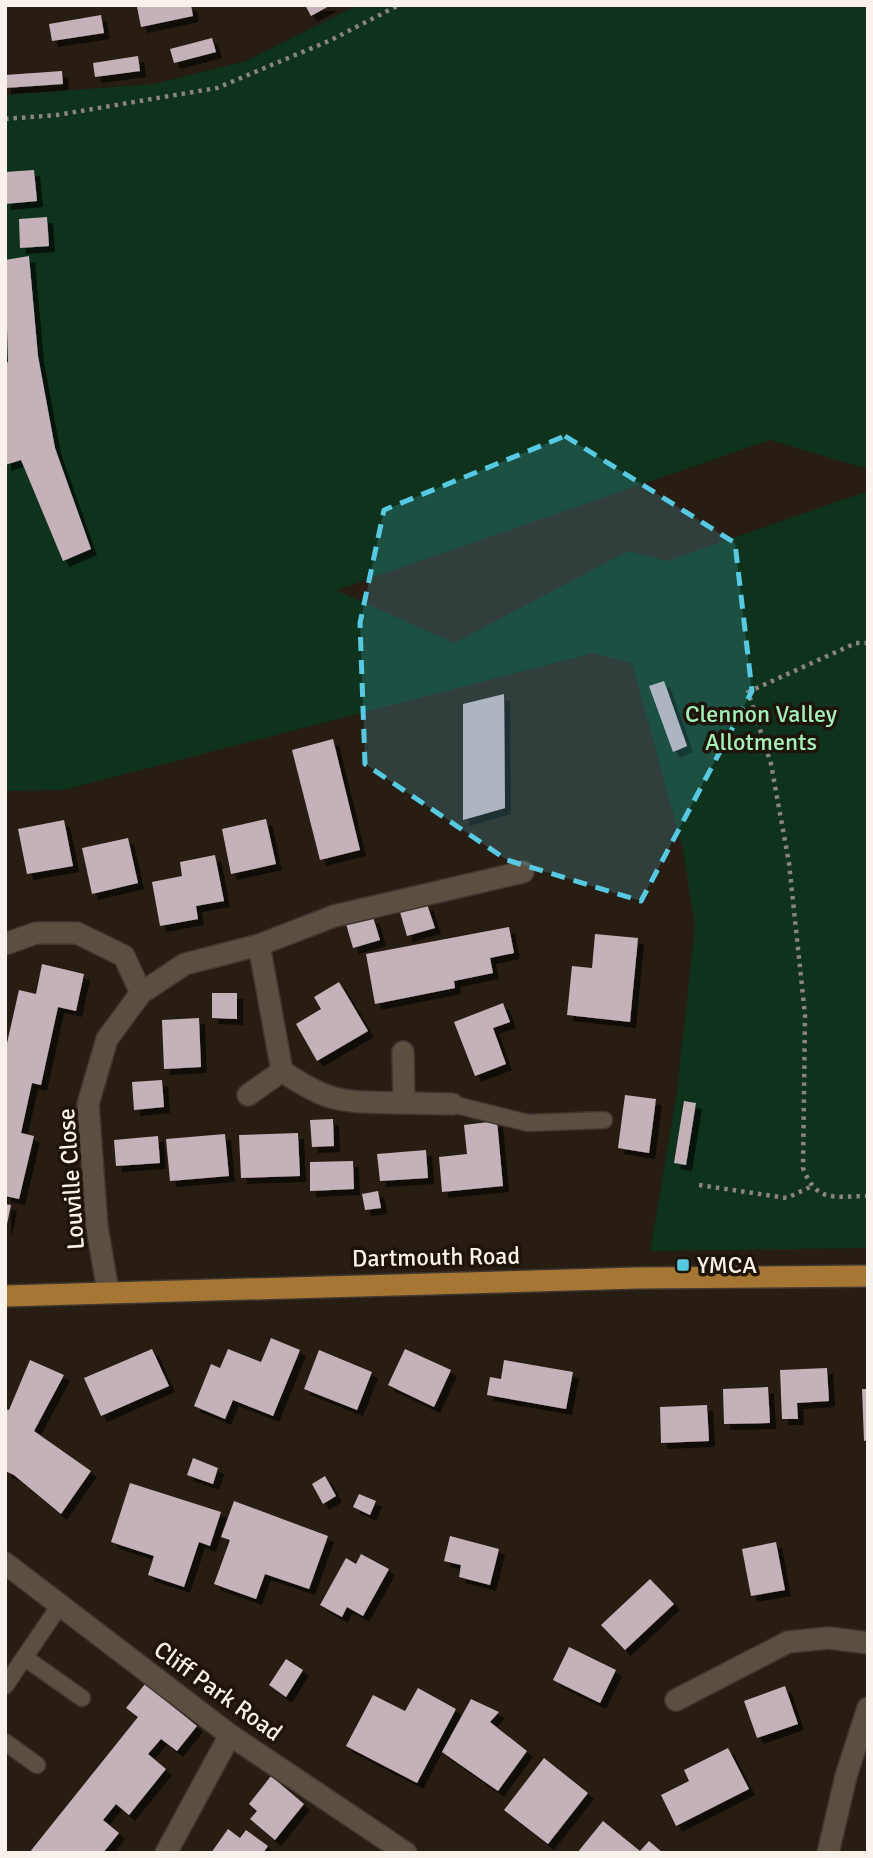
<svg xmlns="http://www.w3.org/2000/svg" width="873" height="1858" font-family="Signika,sans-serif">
<defs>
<filter id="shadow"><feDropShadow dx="6" dy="6" stdDeviation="0" flood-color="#0009"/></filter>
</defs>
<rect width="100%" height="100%" fill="#271d12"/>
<!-- green -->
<polygon fill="#0e321b" points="358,5 868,5 868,469 770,440 336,590 454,643 628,551 667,561 868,491 868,1248 650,1251 677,1091 695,926 683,850 632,663 593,653 63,790 5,791 5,95 154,84 246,61"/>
<!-- building -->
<g fill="#c4b1ba" filter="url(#shadow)">
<polygon points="144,5 191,5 193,16 141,27 137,7"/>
<polygon points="305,5 331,5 311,16"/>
<polygon points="101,15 104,33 52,41 49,24"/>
<polygon points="212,38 216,52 174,63 170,49"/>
<polygon points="138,56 140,71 95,77 93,63"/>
<polygon points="62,71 63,84 5,88 5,75"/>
<polygon points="34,170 37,201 5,204 5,172"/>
<polygon points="47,217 49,246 20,248 19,219"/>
<polygon points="29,256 38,356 55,448 91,549 63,561 21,460 5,465 5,363 8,362 5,260"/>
<polygon points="664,681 687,746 673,752 649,686"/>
<polygon points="504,694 505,808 463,820 463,704"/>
<polygon points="333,739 360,850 320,860 292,750"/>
<polygon points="266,819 276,864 231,874 222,829"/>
<polygon points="64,820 73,866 27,874 18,829"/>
<polygon points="128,838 138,883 92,894 82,848"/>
<polygon points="215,855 224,901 196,906 198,919 160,926 152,882 182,876 180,862"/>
<polygon points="427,904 435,928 407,936 400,912"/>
<polygon points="373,917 380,940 353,948 346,924"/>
<polygon points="509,927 514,953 490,958 493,973 454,981 455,988 375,1004 366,954"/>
<polygon points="595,934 638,938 630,1022 567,1015 572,966 592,968"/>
<polygon points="42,964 84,974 76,1011 58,1007 41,1085 32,1083 21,1133 34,1136 19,1199 5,1196 5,1052 19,990 36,994"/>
<polygon points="339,982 368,1031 317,1061 296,1024 321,1009 314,997"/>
<polygon points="212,993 237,993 237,1019 212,1018"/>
<polygon points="503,1003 510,1022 493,1028 506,1064 475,1076 454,1022"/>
<polygon points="199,1018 201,1067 164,1069 162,1020"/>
<polygon points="162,1080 164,1107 134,1110 132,1082"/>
<polygon points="625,1095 656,1099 649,1153 618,1148"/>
<polygon points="684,1101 696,1103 686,1165 674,1163"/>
<polygon points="333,1119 334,1146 312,1147 310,1120"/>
<polygon points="497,1121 503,1186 442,1192 439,1157 467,1154 464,1125"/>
<polygon points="298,1133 300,1176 241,1178 239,1135"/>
<polygon points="225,1134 229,1176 170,1181 166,1139"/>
<polygon points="158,1136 160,1163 116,1166 114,1140"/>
<polygon points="426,1150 428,1178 380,1181 377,1154"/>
<polygon points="353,1161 354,1189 310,1191 310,1162"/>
<polygon points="378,1191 381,1208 365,1210 362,1194"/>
<polygon points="5,1204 11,1205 6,1229 5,1229"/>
<polygon points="271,1338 300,1350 273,1416 233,1400 225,1419 194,1406 211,1364 220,1368 228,1349 261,1362"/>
<polygon points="152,1349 169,1386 101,1416 84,1378"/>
<polygon points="405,1349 451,1370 434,1407 388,1385"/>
<polygon points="319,1350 372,1372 357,1410 304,1389"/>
<polygon points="30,1360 64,1375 34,1431 91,1471 61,1514 14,1475 5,1471 5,1409 9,1410"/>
<polygon points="504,1360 573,1372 566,1409 487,1395 490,1377 501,1379"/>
<polygon points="827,1368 829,1401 797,1403 798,1419 782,1419 780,1370"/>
<polygon points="768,1387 770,1423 724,1424 723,1389"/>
<polygon points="862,1389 868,1389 868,1440 864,1441"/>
<polygon points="707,1405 709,1441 661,1443 660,1407"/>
<polygon points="193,1458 218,1468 213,1484 187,1475"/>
<polygon points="325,1476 336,1496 323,1504 312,1484"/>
<polygon points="130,1483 221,1512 210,1546 199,1542 184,1587 148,1575 154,1556 111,1542"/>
<polygon points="359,1494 376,1501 370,1515 353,1507"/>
<polygon points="234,1501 328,1536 309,1589 265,1574 256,1599 214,1584 230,1540 221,1537"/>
<polygon points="450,1536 499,1549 490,1585 459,1577 461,1565 444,1561"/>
<polygon points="776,1542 785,1590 751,1596 742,1549"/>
<polygon points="361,1554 389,1569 363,1616 347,1607 342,1617 320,1605 346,1558 356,1564"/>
<polygon points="650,1579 674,1604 625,1650 601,1625"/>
<polygon points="569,1647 616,1670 600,1703 553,1680"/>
<polygon points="286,1659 303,1670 286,1697 269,1685"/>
<polygon points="145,1684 197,1726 177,1751 161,1739 148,1754 166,1769 129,1815 116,1804 103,1820 119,1833 103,1853 29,1853 138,1717 126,1708"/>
<polygon points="785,1686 798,1724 757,1738 744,1701"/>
<polygon points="418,1688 456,1709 417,1783 346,1746 373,1695 405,1711"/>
<polygon points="471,1699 499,1712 490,1722 527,1751 498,1791 442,1752"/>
<polygon points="728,1748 749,1789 676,1826 661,1795 689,1781 684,1770"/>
<polygon points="544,1758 588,1793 548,1844 504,1810"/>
<polygon points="271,1776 304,1804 275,1840 250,1819 257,1811 249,1804"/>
<polygon points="603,1821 640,1851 638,1853 577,1853"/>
<polygon points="228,1829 240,1838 246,1830 268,1846 263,1853 211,1853"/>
<polygon points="649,1841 663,1853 640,1851"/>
</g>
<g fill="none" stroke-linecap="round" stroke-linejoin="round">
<defs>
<g id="service">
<polyline points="452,1104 528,1123 604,1120"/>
<polyline points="25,1658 82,1698"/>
<polyline points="5,1686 60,1605"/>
<polyline points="5,1742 37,1765"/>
</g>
<g id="minor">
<polyline points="5,944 36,933 77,933 124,956 141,993"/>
<path d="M282,1071c51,35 63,30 122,32l-1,-51"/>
<polyline points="248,1095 282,1071 259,945"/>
<polyline points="404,1103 452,1104"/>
<polyline points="108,1291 97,1227 88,1104 107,1039 141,993 185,964 259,945 334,916 523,872"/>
<polyline points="5,1563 230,1735 406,1853"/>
<polyline points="676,1700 788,1642 829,1638 868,1643"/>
<polyline points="166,1853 230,1735"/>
<polyline points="828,1853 846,1776 868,1708"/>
</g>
<polyline id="primary" points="5,1296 638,1278 868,1276"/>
</defs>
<!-- service casing -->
<use href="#service" stroke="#3f3630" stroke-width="19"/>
<!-- minor casing -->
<use href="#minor" stroke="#3f3630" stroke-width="24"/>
<!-- primary casing -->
<use href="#primary" stroke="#3f3630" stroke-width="24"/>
<!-- path -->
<g stroke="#8c847a" stroke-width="4.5" stroke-dasharray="3.5 5" stroke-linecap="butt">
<polyline points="5,119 57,115 217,88 331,40 399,5"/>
<path d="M868,643h-12l-108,49 23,72 18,99 16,152 -2,153c14,36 31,28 65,28"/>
<polyline points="699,1185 787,1198 810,1187"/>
</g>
<!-- service -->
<use href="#service" stroke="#5b4f42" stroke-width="16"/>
<!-- minor -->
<use href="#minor" stroke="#5b4f42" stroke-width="21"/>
<!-- primary -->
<use href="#primary" stroke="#a67734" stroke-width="21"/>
</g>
<!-- marked area -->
<path fill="#57c9e2" fill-opacity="0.2" stroke="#57c9e2" stroke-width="5" stroke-dasharray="14 9" stroke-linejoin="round" d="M565,436l170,107 17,148 -111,210 -134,-41 -142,-96 -5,-141 24,-113z"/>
<!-- markers -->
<rect fill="#57c9e2" stroke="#1e1409" stroke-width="2.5" x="676" y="1258" width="14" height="14" rx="3.5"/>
<g text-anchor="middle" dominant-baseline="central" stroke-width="7" stroke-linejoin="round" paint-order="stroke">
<!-- park labels -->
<g font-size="24" fill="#a4f0b9" stroke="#1e1409">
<text x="761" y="714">Clennon Valley<tspan x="761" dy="28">Allotments</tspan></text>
</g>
<!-- street labels -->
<g font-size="24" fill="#f9f2ea" stroke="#1e1409">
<text transform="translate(71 1179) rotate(-94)">Louville Close</text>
<text transform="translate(436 1257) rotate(-1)">Dartmouth Road</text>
<text transform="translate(218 1691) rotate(36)">Cliff Park Road</text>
</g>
<!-- poi labels -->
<g font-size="24" fill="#f9f2ea" stroke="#1e1409" text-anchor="start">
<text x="697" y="1265">YMCA</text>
</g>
</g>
<!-- border -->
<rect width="873" height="1858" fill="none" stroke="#f9f2ea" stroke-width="14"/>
</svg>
